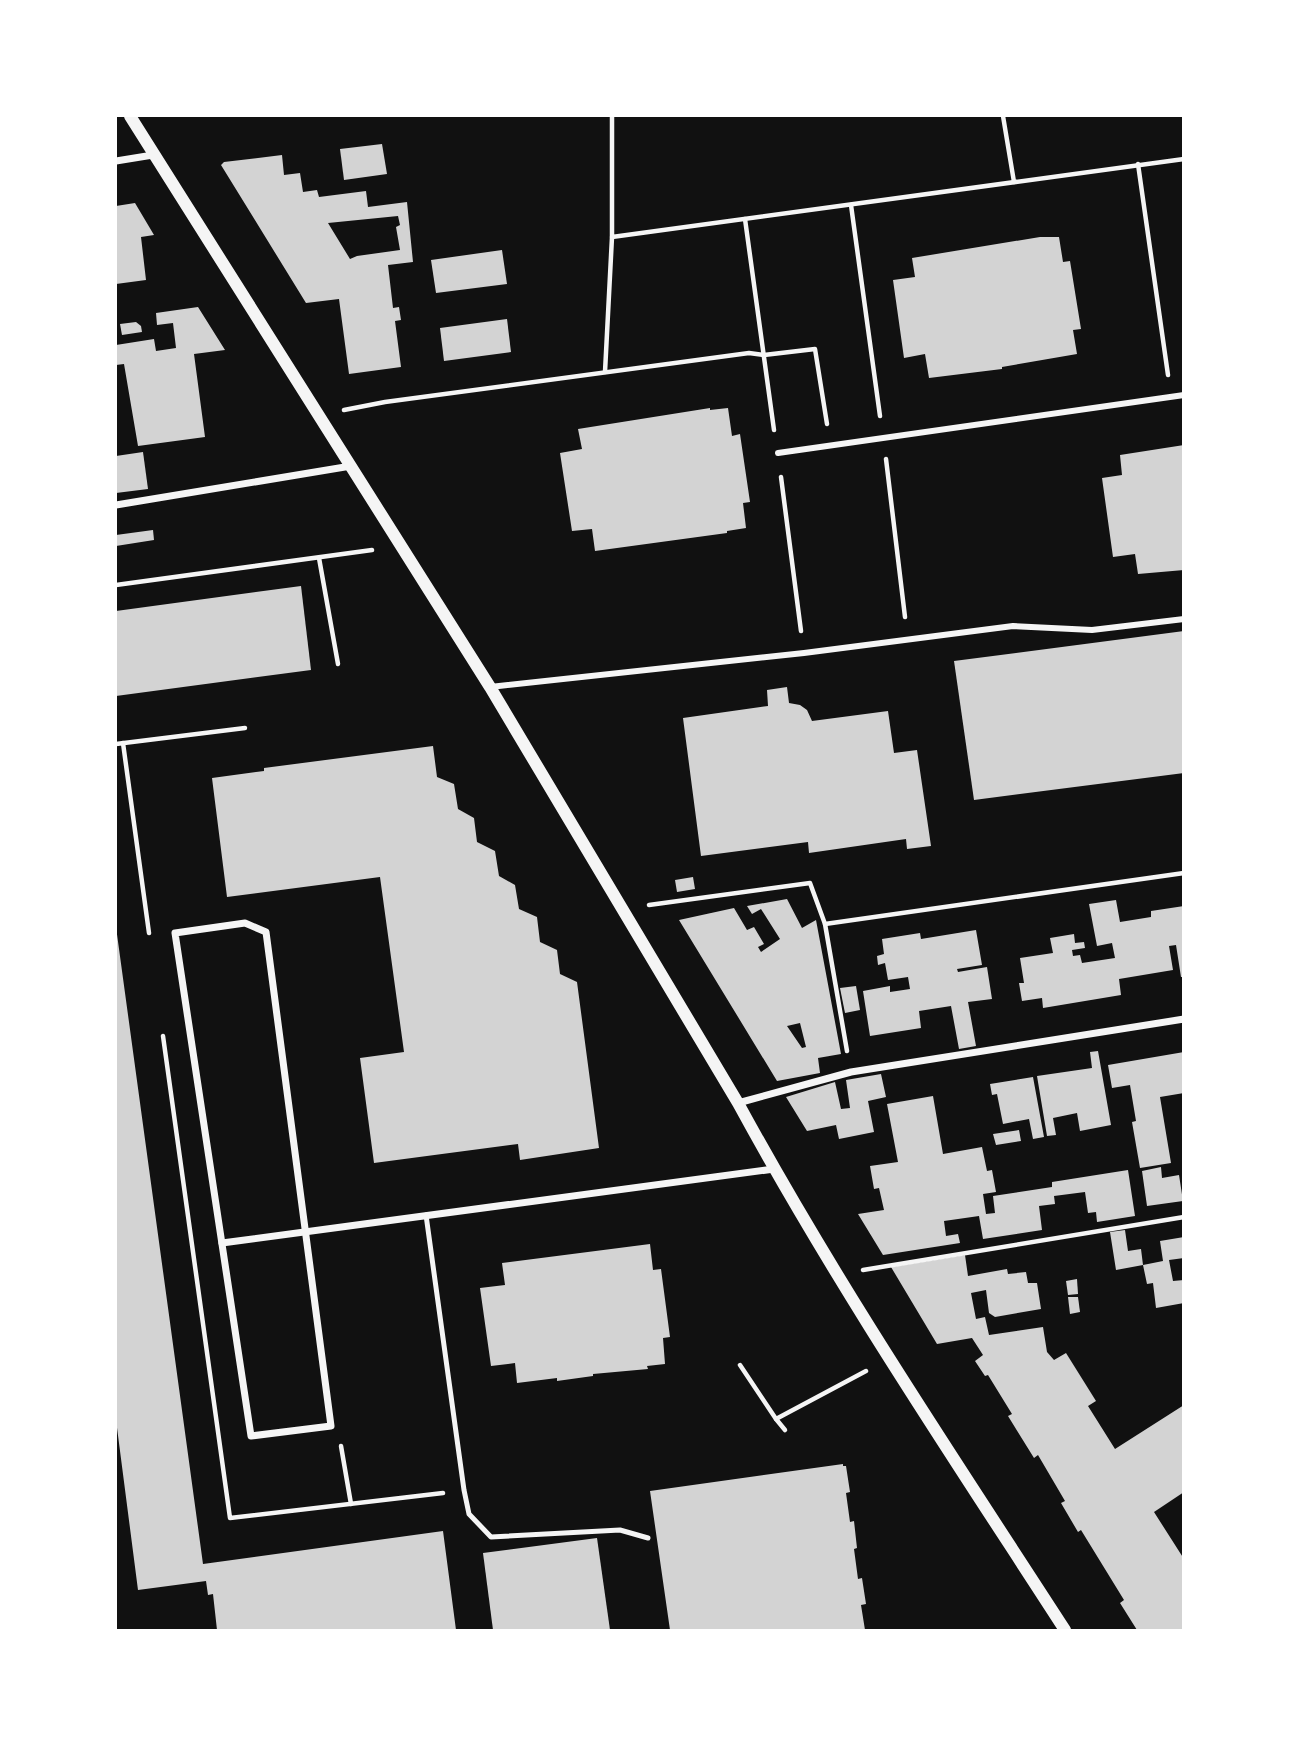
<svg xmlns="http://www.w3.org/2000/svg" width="1299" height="1746" font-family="'Archivo Narrow',sans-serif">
<rect width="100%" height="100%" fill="#111"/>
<!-- building -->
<g fill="#d3d3d3" fill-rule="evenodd">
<polygon points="382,144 387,174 344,180 340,149"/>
<path d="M282,155l2,20 16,-2 3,19 14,-2 2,7 47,-6 2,16 39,-5 6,60 -25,3 5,43 6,-1 2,13 -6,1 6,46 -52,7 -10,-75 -33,4 -85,-138 3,-3zM398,216l2,9 -4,2 4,23 -43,6 -7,3 -22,-36z"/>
<polygon points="135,203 154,235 141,237 146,280 116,284 116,206"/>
<polygon points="1040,237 1059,237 1063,262 1070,261 1081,329 1073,330 1077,354 1002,367 1002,369 929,378 925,354 904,358 893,280 915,277 912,258"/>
<polygon points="502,250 507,284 436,293 431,260"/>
<polygon points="198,307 225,350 194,354 205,437 138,446 124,364 116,365 116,345 154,339 156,351 176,348 173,323 157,325 156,313"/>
<polygon points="507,319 511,352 444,361 440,328"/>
<polygon points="136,322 141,326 142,332 122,335 120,324"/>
<polygon points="710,408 710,410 728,408 732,436 740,434 750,502 743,503 746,528 727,531 727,533 595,551 592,529 572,531 560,453 582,449 578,429"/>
<polygon points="1184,445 1184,570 1138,574 1135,554 1113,557 1102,478 1122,475 1120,455"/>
<polygon points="143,452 148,489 116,493 116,456"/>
<polygon points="153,530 154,540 116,546 116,535"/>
<polygon points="301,586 311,670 116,696 116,611"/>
<polygon points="1184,631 1184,773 974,800 954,661"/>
<polygon points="787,687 789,703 800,705 807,710 812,721 888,711 894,753 917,750 931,846 907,849 906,839 809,853 808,842 701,856 683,718 768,706 767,690"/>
<polygon points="433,746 437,777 454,784 458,809 474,818 477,842 495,851 499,876 515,885 519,909 537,917 540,942 557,950 560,974 577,982 599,1148 520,1160 518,1144 374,1163 360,1058 404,1052 380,877 227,897 212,778 264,771 264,768"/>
<polygon points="693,877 695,889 677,892 675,880"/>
<path d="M787,899l15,29 14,-8 25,134 -23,4 2,15 -43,8 -98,-161 55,-12 13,22 7,-3 10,17 -6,3 3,5 19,-13 -19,-30 -9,5 -5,-8zM800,1023l6,24 -4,1 -15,-22z"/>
<polygon points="1116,900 1120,922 1151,917 1151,911 1184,906 1184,977 1181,977 1176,945 1169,946 1173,970 1119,979 1121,995 1043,1008 1042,998 1022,1001 1019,983 1024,983 1020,958 1053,953 1050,938 1074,934 1075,943 1084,942 1085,948 1072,950 1073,956 1080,955 1082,963 1115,958 1112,943 1097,946 1089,904"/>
<polygon points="116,927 203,1564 443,1531 456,1630 217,1630 213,1594 208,1595 206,1581 138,1590 116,1420"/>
<polygon points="976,930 982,965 957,969 958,972 987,967 992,999 968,1002 976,1046 959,1049 951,1006 919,1011 921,1028 870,1036 863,991 890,986 890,992 910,989 908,977 888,980 885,963 878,965 877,956 884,954 882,939 920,933 921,939"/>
<polygon points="856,986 860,1010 845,1013 840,988"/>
<polygon points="1098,1051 1111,1125 1080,1131 1077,1113 1053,1118 1056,1135 1047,1136 1037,1076 1092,1068 1090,1052"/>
<polygon points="1184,1052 1184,1093 1160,1097 1171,1163 1140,1168 1132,1122 1136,1121 1130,1085 1112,1088 1108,1065"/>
<polygon points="881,1074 886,1097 868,1101 874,1132 839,1139 836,1125 807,1131 786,1097 835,1082 841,1109 850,1108 846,1080"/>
<polygon points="1033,1077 1044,1137 1033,1139 1029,1119 1003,1124 997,1094 992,1095 990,1084"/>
<polygon points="933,1096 943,1154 982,1147 987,1171 992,1170 996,1192 983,1194 986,1214 995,1213 993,1196 1052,1187 1052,1182 1128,1170 1135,1216 1097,1222 1096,1212 1088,1213 1085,1192 1054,1196 1055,1204 1039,1206 1042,1230 983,1239 979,1216 944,1221 946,1236 958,1234 960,1243 883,1255 858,1214 884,1210 879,1188 874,1189 870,1166 898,1162 887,1104"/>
<polygon points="1019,1130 1021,1141 996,1145 993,1134"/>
<polygon points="1161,1167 1162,1178 1179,1175 1183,1201 1147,1206 1142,1171"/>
<polygon points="1125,1230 1128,1251 1141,1249 1143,1265 1116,1270 1110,1232"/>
<polygon points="1184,1237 1184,1258 1169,1260 1173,1281 1184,1280 1184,1303 1156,1308 1153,1283 1147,1284 1143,1265 1163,1261 1160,1241"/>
<polygon points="650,1244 653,1270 661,1269 670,1337 663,1338 665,1364 647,1366 648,1369 593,1374 593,1376 557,1381 557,1378 517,1383 515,1363 491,1366 480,1288 505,1285 502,1263"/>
<polygon points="965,1255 968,1276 1007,1269 1008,1274 1026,1272 1028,1283 1037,1283 1041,1309 995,1317 989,1313 986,1290 971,1293 976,1319 985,1317 989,1335 1043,1327 1047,1352 1054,1360 1066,1353 1096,1401 1088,1406 1115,1449 1184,1405 1184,1492 1154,1512 1184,1559 1184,1630 1137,1630 1120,1603 1124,1600 1081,1530 1078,1532 1061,1503 1065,1501 1038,1455 1034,1458 1008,1416 1012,1414 988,1375 985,1376 975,1361 983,1355 972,1338 937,1344 891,1267"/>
<polygon points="1077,1279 1078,1294 1068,1295 1066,1281"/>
<polygon points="1068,1297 1078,1297 1080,1312 1070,1314"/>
<polygon points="843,1464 843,1466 846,1466 850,1492 846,1493 850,1522 854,1521 857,1548 854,1549 858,1579 862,1578 866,1604 861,1605 865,1630 670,1630 650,1491"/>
<polygon points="597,1538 610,1630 493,1630 483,1553"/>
</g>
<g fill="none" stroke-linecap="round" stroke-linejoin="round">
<!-- path -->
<g stroke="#f5f5f5" stroke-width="4.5">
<polyline points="612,116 612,237 1184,159"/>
<polyline points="1003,116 1014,182"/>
<polyline points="1138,164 1168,375"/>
<polyline points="851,205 880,416"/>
<polyline points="745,219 774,430"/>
<polyline points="605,372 612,237"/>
<polyline points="344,410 385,402 749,353 764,355 815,349 827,424"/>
<polyline points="886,459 905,617"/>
<polyline points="781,477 801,631"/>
<polyline points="319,558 338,664"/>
<polyline points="116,585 372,550"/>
<polyline points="123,743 149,933"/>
<polyline points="116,744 245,728"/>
<polyline points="649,905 810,883 825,924 1184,873"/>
<polyline points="825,924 847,1051"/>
<polyline points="163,1036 230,1518 443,1493"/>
<polyline points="863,1270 1184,1217"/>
<polyline points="740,1365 776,1419 866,1371"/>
<polyline points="776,1419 785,1430"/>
<polyline points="341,1446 351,1504"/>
</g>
<!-- service -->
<polyline stroke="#f5f5f5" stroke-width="5" points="426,1215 464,1490 469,1514 491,1537 620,1530 648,1538"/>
<!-- pedestrian -->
<g stroke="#f5f5f5" stroke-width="6">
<polyline points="778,453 1184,395"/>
<polyline points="490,687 804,653 1013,626 1092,630 1184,619"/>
</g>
<!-- minor -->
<g stroke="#f5f5f5" stroke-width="7">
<polyline points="116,161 153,155"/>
<polyline points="116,505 351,466"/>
<polygon points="245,923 266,932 331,1426 251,1436 175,933"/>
<polyline points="738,1103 851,1072 1184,1019"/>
<polyline points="222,1243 774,1169"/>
</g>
<!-- tertiary -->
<path stroke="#f5f5f5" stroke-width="12" d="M130,116l360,571 248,416c99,182 215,354 327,527"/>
</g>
<!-- border -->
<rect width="1299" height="1746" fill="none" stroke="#ffffff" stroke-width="234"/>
</svg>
